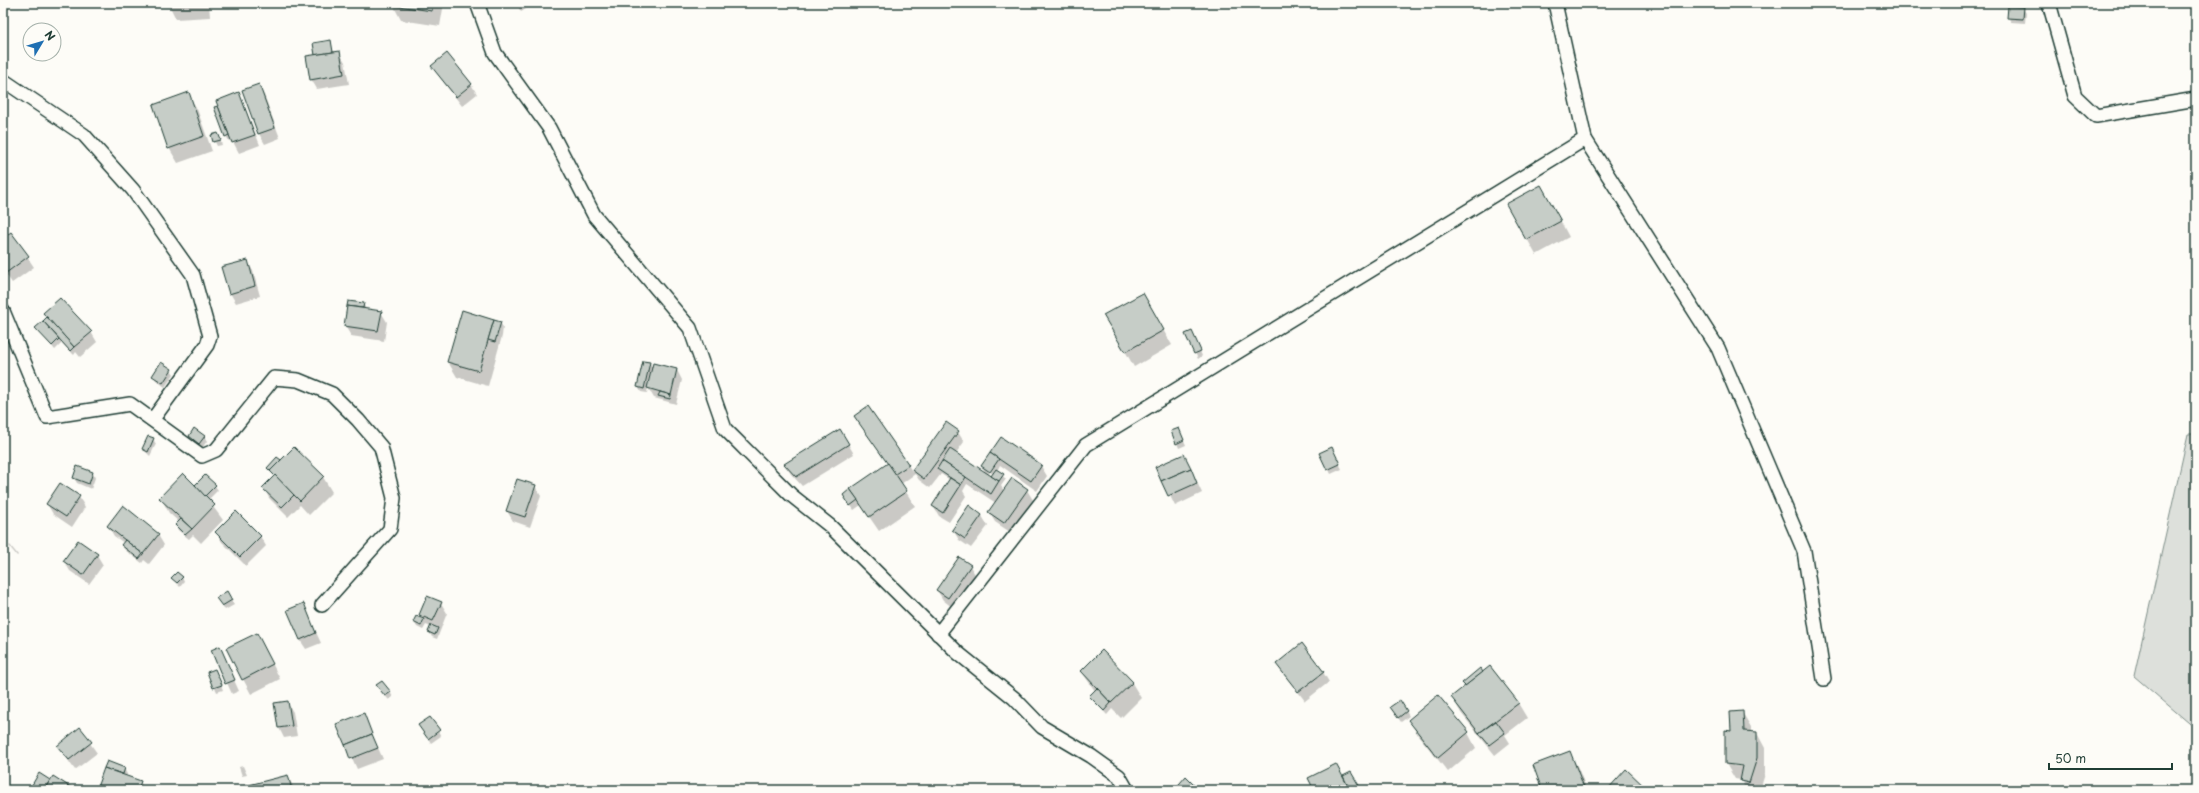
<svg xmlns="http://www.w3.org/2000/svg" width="2199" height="793" font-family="'Playpen Sans',sans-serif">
<rect width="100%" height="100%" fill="#fdfcf7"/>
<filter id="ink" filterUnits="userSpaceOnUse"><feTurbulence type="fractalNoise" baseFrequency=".025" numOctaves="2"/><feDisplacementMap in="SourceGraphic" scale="8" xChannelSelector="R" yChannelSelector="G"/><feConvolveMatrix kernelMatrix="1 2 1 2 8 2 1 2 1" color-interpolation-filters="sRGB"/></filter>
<g filter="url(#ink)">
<!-- green -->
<polygon fill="#dde0db" stroke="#7e8e88" points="2188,434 2196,434 2196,729 2134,676"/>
<!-- shadow -->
<g fill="#0003" fill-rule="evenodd">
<polygon points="168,3 209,3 210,17 176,19"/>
<polygon points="392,3 444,3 440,26 401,20"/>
<polygon points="516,3 526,3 529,7 521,12"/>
<polygon points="2023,8 2026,13 2025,23 2011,22 2008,17"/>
<polygon points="330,41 334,53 339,52 345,62 349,84 317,89 311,79"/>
<polygon points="432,67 471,84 477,94 462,106"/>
<polygon points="258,85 264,95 280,138 265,144 259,134"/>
<polygon points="239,93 260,145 239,153 232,140 229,141 226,136"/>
<polygon points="188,94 197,109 212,151 178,163 169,148"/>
<polygon points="212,136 220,139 222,145 217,146"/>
<polygon points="1550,201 1569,237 1536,255 1508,204"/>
<polygon points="11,233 34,267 12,283 3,270 3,239"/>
<polygon points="247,261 253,271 260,296 236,303 230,293"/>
<polygon points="1142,294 1172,345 1134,367 1105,315"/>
<polygon points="349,302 363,304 366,309 381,312 387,322 384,341 351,336 345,326"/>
<polygon points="44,313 91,332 97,342 80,357 76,352 74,355 62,343 55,350 37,328 47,319"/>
<polygon points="500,323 503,327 502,336 488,386 457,377 448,362"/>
<polygon points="1186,334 1194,337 1202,356 1198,359"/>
<polygon points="650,363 653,369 677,370 682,380 676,404 654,398 648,388 647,393 641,392 638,387"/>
<polygon points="171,370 174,374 165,387 156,380 154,376"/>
<path d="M946,423l12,9 6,10 -8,11 30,21 -4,-8 19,-28 40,28 6,10 -10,15 -37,-26 -3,6 9,8 -5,7 3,5 23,-1 6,10 -23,32 -15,-10 -6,-10 7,-9 -29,-19 -4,7 3,5 -17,26 -10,-6 -6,-10 17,-26 -9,-6 -11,14 -11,-8 -4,-6 -14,10 14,22 -36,25 -18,-26 -7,5 -7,-10 61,-35 4,6zM988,468l5,7 -2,2 -4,-8z"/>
<polygon points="1179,429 1186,445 1179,448 1177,443"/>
<polygon points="840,430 854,454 802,486 791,474 785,465"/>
<polygon points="190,436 204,436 207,441 202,448"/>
<polygon points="153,439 156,444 150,456 143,449"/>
<polygon points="1334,453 1342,469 1331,474 1321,454"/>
<polygon points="281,462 323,477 332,492 309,515 300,505 288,517 269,498 264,488 275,477 268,468"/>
<polygon points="1189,465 1202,493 1175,506 1156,467"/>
<polygon points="78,467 93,473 95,478 91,489 77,483 74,478"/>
<polygon points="60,484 79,497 85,507 72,527 53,514 47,504"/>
<polygon points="215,486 218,490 208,500 223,520 201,543 193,535 189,539 178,530 176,525 179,522 169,513 161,498"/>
<polygon points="535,486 541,496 530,527 513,521 507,511"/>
<polygon points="970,507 982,516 988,526 971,548 959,540 953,530"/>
<polygon points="108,526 158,535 164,545 149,564 144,560 142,563 125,550 122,545 124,543 114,536"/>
<polygon points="216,532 260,536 266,546 246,566 222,542"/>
<polygon points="10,545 18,555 17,556 9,546"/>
<polygon points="97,555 103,565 89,584 70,571 64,561"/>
<polygon points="970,566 976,576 953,608 943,600 937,590"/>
<polygon points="182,577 184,582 180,587 172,578"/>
<polygon points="227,593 234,605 225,610 218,598"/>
<polygon points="441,603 447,613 437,639 432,637 429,632 431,627 426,625 423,630 417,627 414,622 423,620 420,615"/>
<polygon points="303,604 321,643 306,649 300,640"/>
<polygon points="219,647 239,691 232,694 212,650"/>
<polygon points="265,649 280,679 251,694 243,679"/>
<polygon points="1102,652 1132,683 1141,698 1121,718 1112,709 1107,715 1093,700 1095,691 1082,672"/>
<polygon points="1277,664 1323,672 1329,682 1305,701"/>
<polygon points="208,672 217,674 223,690 217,692"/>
<polygon points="380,690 390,692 393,697 389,700"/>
<polygon points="1438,697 1468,733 1476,748 1448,772 1418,735 1409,720"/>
<polygon points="1452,697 1518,703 1527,718 1505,735 1510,743 1495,755 1461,713"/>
<polygon points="287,702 293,712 297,736 284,738 279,728"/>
<polygon points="1406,711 1409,716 1401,722 1394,712"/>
<path d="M1742,712l9,15v6h6l8,15v26l-5,16h-14l-5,-10 -6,-1 -9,-15v-32h7zM1733,764l15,1v2l-15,-1z"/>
<polygon points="363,714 383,759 357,769 337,725"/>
<polygon points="430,718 441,736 431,743 422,730"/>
<polygon points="80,729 97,753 75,770 58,746"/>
<polygon points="1570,753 1578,768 1587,790 1543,790"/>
<polygon points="107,762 124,769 127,774 126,777 140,782 145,790 97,790"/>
<polygon points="243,766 247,775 242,776 239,767"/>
<polygon points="288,777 295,790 243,790"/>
</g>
<!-- building -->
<g fill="#c6cdc7" stroke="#1f3d34">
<polygon points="391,3 433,3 432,11 391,5"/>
<polygon points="2008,6 2024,7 2023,19 2007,18"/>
<polygon points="331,40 333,52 315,55 313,43"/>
<polygon points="340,51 344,74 310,80 306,56"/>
<polygon points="447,53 472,84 456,97 431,66"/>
<polygon points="259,84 275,128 258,134 242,90"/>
<polygon points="189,92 204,136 168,149 153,105"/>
<polygon points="239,92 255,135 232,143 216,101"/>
<polygon points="218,106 229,135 225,137 214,107"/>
<polygon points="218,133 221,140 213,142 211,135"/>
<polygon points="1541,185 1561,221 1526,240 1506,204"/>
<polygon points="11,232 29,256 6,273 3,269 3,238"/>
<polygon points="248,260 255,286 229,294 221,267"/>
<polygon points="1143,293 1164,330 1125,352 1103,315"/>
<polygon points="60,298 92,332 74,347 43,313"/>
<polygon points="348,301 364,303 363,308 347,306"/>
<polygon points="347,306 382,311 378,331 344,326"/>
<polygon points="462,310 494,320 479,371 447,362"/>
<polygon points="47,317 74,347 70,351 43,321"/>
<polygon points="494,320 501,322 495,342 488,340"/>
<polygon points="43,321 59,339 52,346 35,328"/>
<polygon points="1192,331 1201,351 1194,354 1185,334"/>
<polygon points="643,361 650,362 644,389 637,387"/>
<polygon points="161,362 172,369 163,383 152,376"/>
<polygon points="653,363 677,369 671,395 647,388"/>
<polygon points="660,392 671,395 670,399 658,396"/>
<polygon points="868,406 909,465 895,474 854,416"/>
<polygon points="946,422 959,431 924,479 912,470"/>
<polygon points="194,428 205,436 199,444 189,436"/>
<polygon points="1179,428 1184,440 1176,444 1171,431"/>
<polygon points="840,429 849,444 796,477 784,464"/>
<polygon points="148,436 154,438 148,452 142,449"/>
<polygon points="1001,437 1042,465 1031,481 990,453"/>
<polygon points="294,447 324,476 300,501 270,471"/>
<polygon points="1332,447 1340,464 1327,470 1319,453"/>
<polygon points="950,449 999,481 991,494 942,461"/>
<polygon points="990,453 999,459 990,472 981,466"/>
<polygon points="1184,454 1191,468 1161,481 1155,467"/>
<polygon points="277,457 281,460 270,471 267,468"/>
<polygon points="942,461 966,477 961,485 937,469"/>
<polygon points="888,463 907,491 869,517 850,489"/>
<polygon points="77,466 93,472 89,484 73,478"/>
<polygon points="1191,468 1197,483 1168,496 1161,481"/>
<polygon points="996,469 1004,474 999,481 991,476"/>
<polygon points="183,473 215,505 192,529 159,498"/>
<polygon points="205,475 216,485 205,496 195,485"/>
<polygon points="275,475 294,495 282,507 262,488"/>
<polygon points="950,478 961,485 943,513 932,506"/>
<polygon points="1012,478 1028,489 1004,523 988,512"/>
<polygon points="517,479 536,485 525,517 506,511"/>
<polygon points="60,483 80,496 66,517 46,504"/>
<polygon points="850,489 858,500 850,506 843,495"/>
<polygon points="123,505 159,534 143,554 107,526"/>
<polygon points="969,505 982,515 965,539 952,530"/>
<polygon points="236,511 261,536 240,557 215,532"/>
<polygon points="181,519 192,529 185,535 175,525"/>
<polygon points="78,540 98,554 83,575 63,561"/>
<polygon points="125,540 143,554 139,559 121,545"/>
<polygon points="959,557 971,565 948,598 936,590"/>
<polygon points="177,572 183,577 177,583 171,578"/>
<polygon points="227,591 232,600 222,606 216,598"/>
<polygon points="427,596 442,602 433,621 419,615"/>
<polygon points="304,603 316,633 300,640 287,610"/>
<polygon points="416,616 424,619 421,626 413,622"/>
<polygon points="431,625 438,628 435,635 428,632"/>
<polygon points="257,633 273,664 242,680 226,648"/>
<polygon points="1302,643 1324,672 1298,692 1276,664"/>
<polygon points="220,646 235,680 225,684 211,650"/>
<polygon points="1102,650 1133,682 1111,703 1081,671"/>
<polygon points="1490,666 1519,703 1479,733 1451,697"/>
<polygon points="1480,668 1483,672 1465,686 1462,683"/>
<polygon points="215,669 222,685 213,688 207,672"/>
<polygon points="382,681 391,692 385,696 376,685"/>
<polygon points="1097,688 1111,703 1104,711 1089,696"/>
<polygon points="1438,695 1469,732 1438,758 1408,720"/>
<polygon points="1400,700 1407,711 1398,718 1390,707"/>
<polygon points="288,701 292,726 278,728 274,703"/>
<polygon points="1743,711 1744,731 1757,732 1757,758 1749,783 1740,781 1743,766 1725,764 1725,730 1731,731 1730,712"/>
<polygon points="364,713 372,734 345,745 336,724"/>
<polygon points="430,717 440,730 428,739 418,725"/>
<polygon points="1496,721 1505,733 1489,745 1479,733"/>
<polygon points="80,727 92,742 69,760 57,746"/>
<polygon points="372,734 378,748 350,759 345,745"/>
<polygon points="1570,751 1585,790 1542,790 1533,765"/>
<polygon points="107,761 125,768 123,774 104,768"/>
<polygon points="1336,764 1350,790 1314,790 1308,778"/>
<polygon points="104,768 141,781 138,790 96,790"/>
<polygon points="1626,769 1648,790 1607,790"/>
<polygon points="1351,772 1361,789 1359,790 1350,790 1343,776"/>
<polygon points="39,773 50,780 44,790 29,790"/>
<polygon points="288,775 292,790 242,790 241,787"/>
<polygon points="53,776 75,790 44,790"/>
<polygon points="1186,776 1200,790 1174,790"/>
</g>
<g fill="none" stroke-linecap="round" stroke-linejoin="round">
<defs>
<g id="street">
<polyline points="477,3 495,53 549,128 594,215 690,328 725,429 791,495 830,526 958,653 1014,698 1042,727 1091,756 1119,776 1127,790"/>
<polyline points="1555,3 1585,139 1718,348 1804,551 1824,679"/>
<polyline points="2049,3 2075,96 2096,116 2196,99"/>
<polyline points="3,80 84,135 133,190 193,275 210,336 207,345 153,419"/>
<polyline points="3,311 47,417 130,404 202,456 216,450 274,378 298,380 332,394 358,420 381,447 394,498 390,529 322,605"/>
<polyline points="938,634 1086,445 1585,139"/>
</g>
</defs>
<!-- street casing -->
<use href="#street" stroke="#1f3d34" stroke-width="16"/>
<!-- street -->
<use href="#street" stroke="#fdfcf7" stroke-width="13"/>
</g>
</g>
<!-- margin -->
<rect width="2199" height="793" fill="none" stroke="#fdfcf7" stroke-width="16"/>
<rect x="8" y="8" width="2183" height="777" fill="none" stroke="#1f3d34" stroke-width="1.5" filter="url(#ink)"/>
<!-- north arrow -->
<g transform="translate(42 42) rotate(52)"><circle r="19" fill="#fdfcf7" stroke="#a4b0a9"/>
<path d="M0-3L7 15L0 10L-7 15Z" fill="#1f6fb2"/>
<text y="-6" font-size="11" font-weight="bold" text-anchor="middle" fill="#1f3d34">N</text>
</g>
<!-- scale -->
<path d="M2049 763v6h123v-6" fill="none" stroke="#1f3d34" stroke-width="2"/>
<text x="2055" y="763" font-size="12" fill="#1f3d34" stroke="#fdfcf7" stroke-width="3" paint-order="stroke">50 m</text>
</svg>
